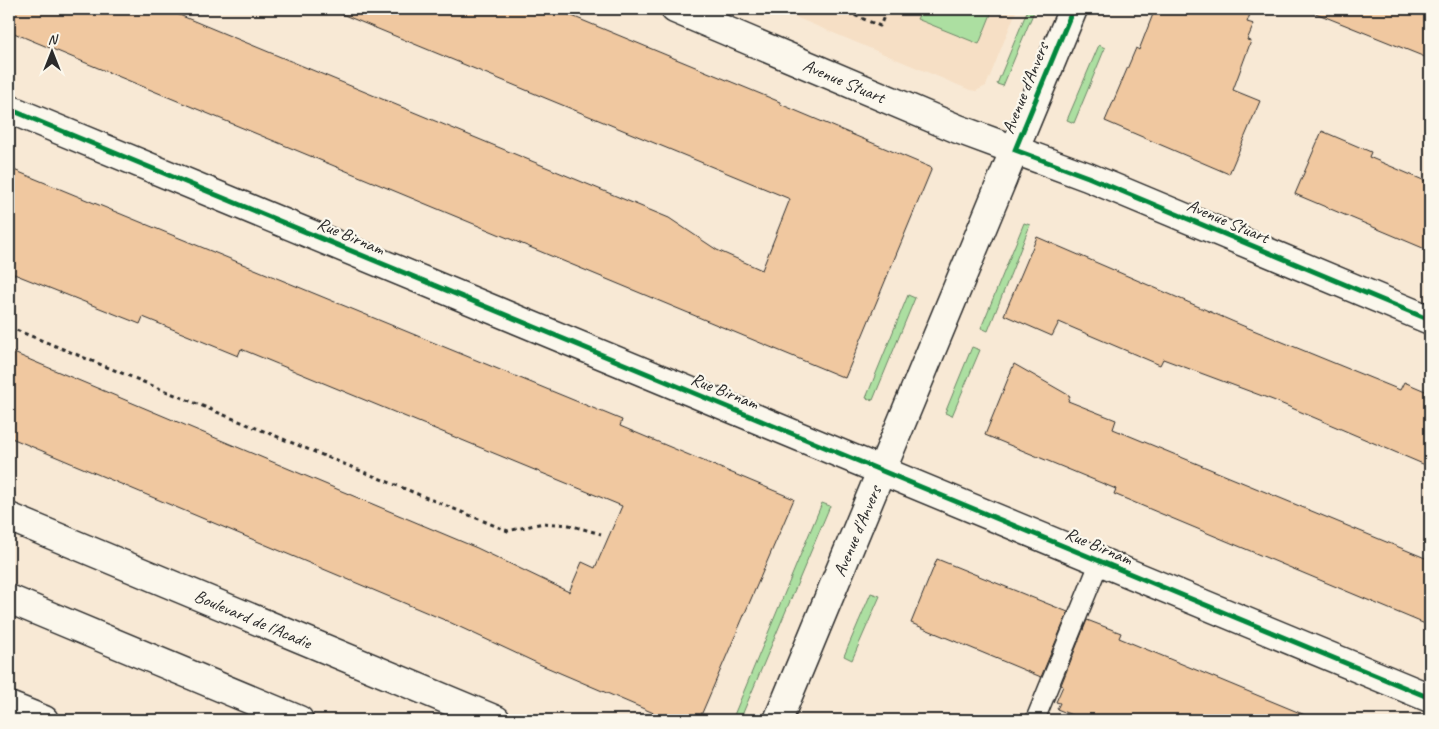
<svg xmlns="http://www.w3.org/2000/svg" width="1439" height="729" font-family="Caveat,sans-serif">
<rect width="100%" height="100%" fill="#f8e9d5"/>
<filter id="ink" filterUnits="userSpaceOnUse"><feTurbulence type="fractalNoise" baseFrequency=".02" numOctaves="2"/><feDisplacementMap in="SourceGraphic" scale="10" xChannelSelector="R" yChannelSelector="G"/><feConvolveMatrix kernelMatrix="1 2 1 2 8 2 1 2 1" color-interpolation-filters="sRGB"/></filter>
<g filter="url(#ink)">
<!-- built -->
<polygon fill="#f6dfc5" points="776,9 1017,9 986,86 976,91 970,90"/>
<!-- green -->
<g fill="#acdfa1" stroke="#6c8566">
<polygon points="922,9 993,9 979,44 917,19"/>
<polygon points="1028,9 1035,9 1003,86 997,84"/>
<polygon points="1099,45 1105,48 1074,123 1067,120"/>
<polygon points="1024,223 1030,225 988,331 981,328"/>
<polygon points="908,295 915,298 873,400 866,398"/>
<polygon points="972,347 980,350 952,416 945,413"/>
<polygon points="822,503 830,506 740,720 732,720"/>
<polygon points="871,593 880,596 852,660 844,656"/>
</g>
<!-- building -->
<g fill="#f0c8a0" stroke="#2b2b2b">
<polygon points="9,9 165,9 669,218 717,250 762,270 790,199 332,10 333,9 555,9 780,102 780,104 932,168 845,378 9,31"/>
<polygon points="1155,9 1252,9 1247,22 1254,24 1247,40 1251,41 1233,90 1260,101 1229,174 1105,121 1136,48 1139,50"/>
<polygon points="1308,9 1430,9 1430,59 1308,10"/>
<polygon points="1322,131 1371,152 1369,157 1430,183 1430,251 1295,194"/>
<polygon points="9,168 622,420 620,426 794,499 699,720 670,720 539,664 447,621 9,437 9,351 477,548 569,592 582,562 595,568 622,506 241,349 238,356 143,317 140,324 9,272"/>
<polygon points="1037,237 1241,325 1400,390 1404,382 1430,393 1430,467 1273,400 1163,359 1160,365 1059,322 1052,336 1004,315"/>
<polygon points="1014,364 1070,396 1068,401 1116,420 1113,429 1430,560 1430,626 1114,494 1116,489 985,435"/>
<polygon points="937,559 1068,612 1041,677 911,623"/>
<polygon points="1087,620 1121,633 1119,638 1317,720 1084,720 1057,709 1060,703 1056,702 1063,686 1061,685"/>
</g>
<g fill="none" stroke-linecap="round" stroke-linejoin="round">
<defs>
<polyline id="service" points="1035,720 1100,561"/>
<g id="minor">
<polyline points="675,9 958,129 1088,177 1430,320"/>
<polyline points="9,109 1430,698"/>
<polyline points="9,706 44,720"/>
<polyline points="778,720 1073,9"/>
</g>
<g id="secondary">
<polyline points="9,517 496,720"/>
<polyline points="9,599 299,720"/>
</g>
</defs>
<!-- service casing -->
<use href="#service" stroke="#2b2b2b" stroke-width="21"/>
<!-- minor casing -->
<use href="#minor" stroke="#2b2b2b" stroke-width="31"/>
<!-- secondary casing -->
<use href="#secondary" stroke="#2b2b2b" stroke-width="31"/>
<!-- path -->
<g stroke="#2b2b2b" stroke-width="3" stroke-dasharray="4 4" stroke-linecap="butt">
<polyline points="840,9 880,26 887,9"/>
<polyline points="9,327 508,531 543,523 569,525 601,534"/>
</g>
<!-- service -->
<use href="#service" stroke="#fbf7ec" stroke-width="18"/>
<!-- minor -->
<use href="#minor" stroke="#fbf7ec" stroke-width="28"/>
<!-- secondary -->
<use href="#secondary" stroke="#fbf7ec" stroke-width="28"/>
<defs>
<g id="cycleway">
<polyline points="1073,9 1015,150 1088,177 1430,320"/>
<polyline points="9,109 1430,698"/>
</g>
</defs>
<!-- cycleway casing -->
<use href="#cycleway" stroke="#fbf7ec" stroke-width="8"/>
<!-- cycleway -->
<use href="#cycleway" stroke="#00873e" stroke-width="5"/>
</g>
</g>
<g text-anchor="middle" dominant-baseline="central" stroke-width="4.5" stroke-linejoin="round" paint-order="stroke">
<!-- street labels -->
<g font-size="18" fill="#2b2b2b" stroke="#fbf7ec">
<text transform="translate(844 81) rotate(23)">Avenue Stuart</text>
<text transform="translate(1025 88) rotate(-68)">Avenue d'Anvers</text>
<text transform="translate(1228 221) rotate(23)">Avenue Stuart</text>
<text transform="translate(351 236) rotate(23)">Rue Birnam</text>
<text transform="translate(725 391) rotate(22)">Rue Birnam</text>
<text transform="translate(857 531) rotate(-67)">Avenue d'Anvers</text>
<text transform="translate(1099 546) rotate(23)">Rue Birnam</text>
<text transform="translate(253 619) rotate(23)">Boulevard de l'Acadie</text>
</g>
</g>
<!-- margin -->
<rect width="1439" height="729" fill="none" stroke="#fbf7ec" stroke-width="30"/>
<rect x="15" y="15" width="1409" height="699" fill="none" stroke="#2b2b2b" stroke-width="2" filter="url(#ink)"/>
<!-- north arrow -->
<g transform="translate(52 52)" stroke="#fbf7ec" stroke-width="4" paint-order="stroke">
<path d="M0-4L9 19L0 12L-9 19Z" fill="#2b2b2b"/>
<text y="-8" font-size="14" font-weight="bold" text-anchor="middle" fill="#2b2b2b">N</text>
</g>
</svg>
